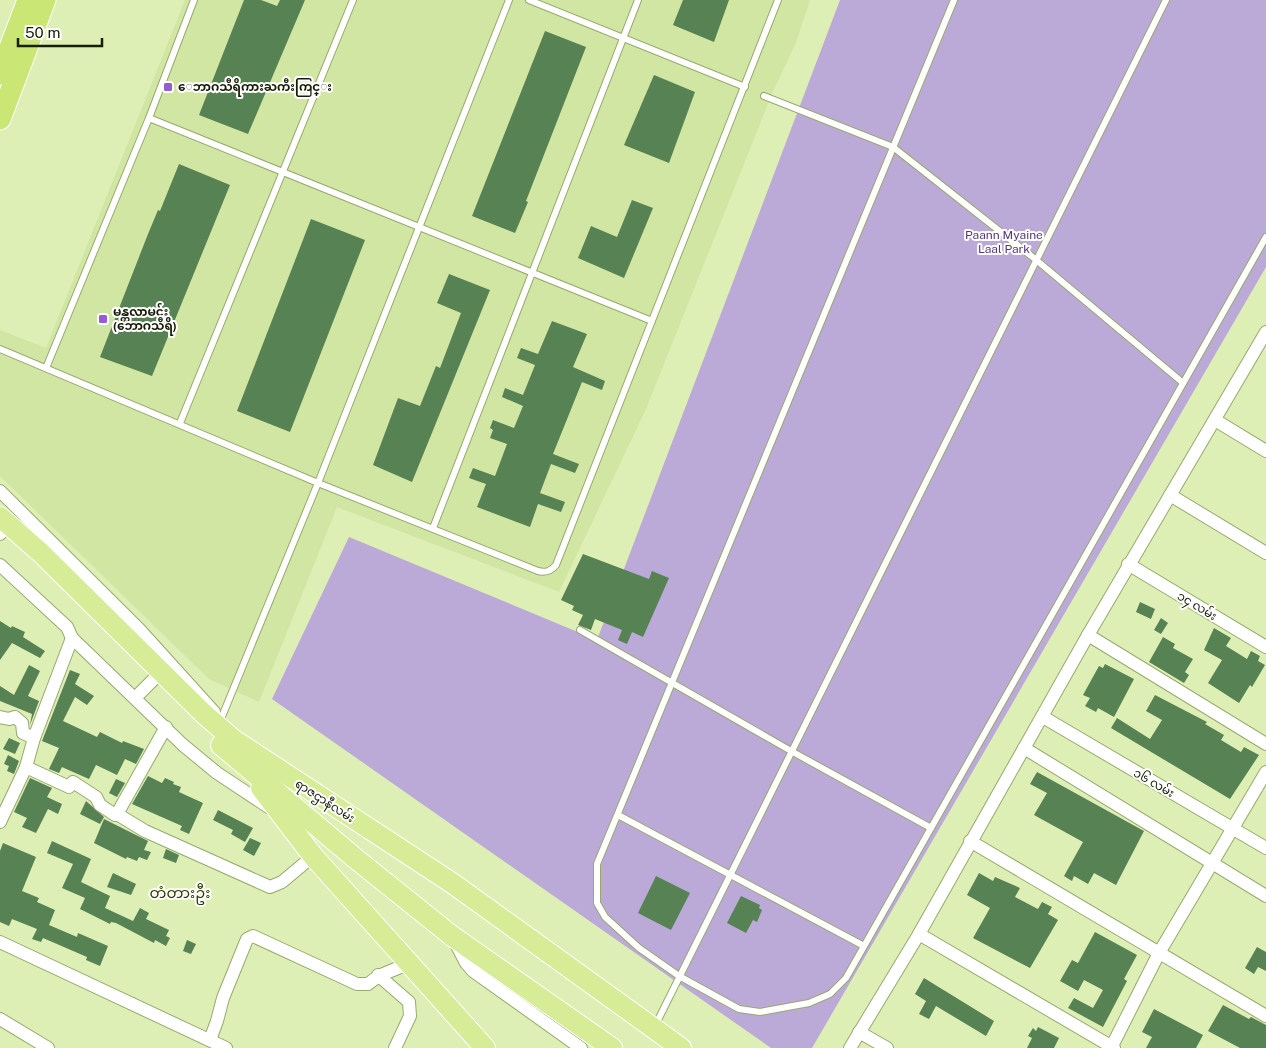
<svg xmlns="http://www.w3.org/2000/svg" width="1266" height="1048" font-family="'Public Sans','Noto Sans Myanmar',sans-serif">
<rect width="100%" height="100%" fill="#ddefb4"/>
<!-- built -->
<polygon fill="#d1e6a3" points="185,0 810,0 795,45 774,89 646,409 559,592 337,507 259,702 209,679 0,476 0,330 46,348"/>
<!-- green -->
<polygon fill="#bbaad8" points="840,0 1266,0 1266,267 812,1048 771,1048 272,699 349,537 597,640"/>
<!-- building -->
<g fill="#578253">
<polygon points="244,0 261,0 277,6 280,0 305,0 248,134 199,115"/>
<polygon points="683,0 729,0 714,42 673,25"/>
<polygon points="545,31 586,47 526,201 528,202 515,233 472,216"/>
<polygon points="654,75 695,92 669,163 624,145"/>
<polygon points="179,164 230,185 152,376 100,357 148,234 158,210 160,211"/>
<polygon points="632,200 653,208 624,278 578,258 591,226 617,237"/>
<polygon points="311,219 365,240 290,432 237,411"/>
<polygon points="449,274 490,290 412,482 373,465 398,398 420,406 436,366 440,368 461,313 437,303"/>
<polygon points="552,321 587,334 573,367 605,381 602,390 582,382 553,454 579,464 575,473 551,464 540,493 565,502 561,512 538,504 530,527 477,507 486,484 469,478 473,468 495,476 507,444 490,438 493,430 490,428 493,420 514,428 523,406 502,397 505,388 523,395 535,365 517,358 521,348 538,354"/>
<polygon points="583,554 649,579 652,571 669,578 643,637 632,632 627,644 618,640 622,630 595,619 591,630 578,625 583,615 572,610 574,606 561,600"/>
<polygon points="1140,602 1155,609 1151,619 1136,612"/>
<polygon points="1161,618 1168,623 1161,634 1154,630"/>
<polygon points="0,621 11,628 12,626 25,632 23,637 45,651 40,658 12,643 0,660"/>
<polygon points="1214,628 1231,638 1226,646 1247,659 1251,651 1260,656 1258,661 1265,665 1252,687 1250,685 1239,703 1208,683 1222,660 1204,650"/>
<polygon points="1163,637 1175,644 1173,648 1193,659 1185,672 1189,675 1184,683 1149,662"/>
<polygon points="1105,664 1134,679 1114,717 1098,708 1096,712 1085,706 1090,698 1083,695 1099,666 1103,668"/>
<polygon points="29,665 40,671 28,696 39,701 30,725 32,714 0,701 0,686 14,695"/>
<polygon points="70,670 80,674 75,684 94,696 87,705 75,697 63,721 97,737 100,732 122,743 123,741 144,749 136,764 125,759 117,775 96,765 89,779 64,768 62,767 59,773 49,769 59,748 42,741"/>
<polygon points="1155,695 1207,722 1205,724 1224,735 1221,740 1241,752 1244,747 1259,755 1230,799 1111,728 1117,718 1150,739 1162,720 1146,711"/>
<polygon points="9,738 20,743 15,754 3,749"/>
<polygon points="8,755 19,761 14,774 7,771 9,766 4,764"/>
<polygon points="1037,772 1144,831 1116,885 1094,873 1088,884 1074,876 1072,881 1064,876 1083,842 1034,815 1047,793 1030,784"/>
<polygon points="148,776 162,783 165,778 174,782 173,784 181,787 179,792 203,803 189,834 180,830 182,826 132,804"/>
<polygon points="30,778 52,788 47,797 62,804 58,814 48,809 36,833 22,827 27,818 14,812"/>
<polygon points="116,779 125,783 117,797 109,793"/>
<polygon points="86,801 104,817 100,824 80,814"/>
<polygon points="218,810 253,828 245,842 231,834 233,830 213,820"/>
<polygon points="104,819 148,841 144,850 151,852 147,860 139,857 137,861 127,857 126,859 94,843"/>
<polygon points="250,838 261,843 254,856 243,850"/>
<polygon points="52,841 91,859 81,882 110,896 105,908 133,921 140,908 149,913 146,919 169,930 166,936 170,938 166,946 155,940 154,943 116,923 111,922 110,924 80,909 85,898 62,888 73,864 47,853"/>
<polygon points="3,843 36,857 22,891 39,898 37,902 55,910 49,925 77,937 78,933 108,946 100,966 86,960 87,957 43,938 41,942 32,939 37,929 12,919 9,926 0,922 0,851"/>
<polygon points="166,849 179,855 176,863 163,858"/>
<polygon points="113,873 136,884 131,895 107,887"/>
<polygon points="979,873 993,881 995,877 1020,888 1015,897 1034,907 1038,909 1042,902 1052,907 1048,914 1058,920 1030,968 973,938 990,908 967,895"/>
<polygon points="656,876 690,893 671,930 638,913"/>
<polygon points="741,896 760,905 759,908 762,910 757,922 753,920 746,933 727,923"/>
<polygon points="1095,932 1137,955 1124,979 1127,981 1103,1027 1068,1008 1074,998 1093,1008 1103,990 1084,980 1078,991 1060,981 1072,960 1078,963"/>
<polygon points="187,940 196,944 191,954 183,951"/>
<polygon points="1257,947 1266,952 1266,971 1258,967 1254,974 1245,968"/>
<polygon points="924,978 994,1021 986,1036 936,1006 929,1019 919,1014 926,1001 915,994"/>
<polygon points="1223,1005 1249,1019 1251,1017 1266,1025 1266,1048 1240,1048 1208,1031"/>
<polygon points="1154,1009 1203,1035 1196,1048 1146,1048 1152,1037 1142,1032"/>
<polygon points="1038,1027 1059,1038 1054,1048 1027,1048 1032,1038 1028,1036 1033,1028 1036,1031"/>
</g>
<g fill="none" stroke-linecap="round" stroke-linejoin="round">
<defs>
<g id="service">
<polyline points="529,0 745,87"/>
<polyline points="954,0 597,864 597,903 605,917 639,948 679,976 739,1009 760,1012 809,1003 830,994 846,978 1266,237"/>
<polyline points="764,96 893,147 1035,259 1182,382"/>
<polyline points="149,118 652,321"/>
<path d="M0,349l318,134 220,88c8,2 13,0 18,-6l222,-565"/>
<polyline points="46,368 149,118 194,0"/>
<polyline points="180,423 353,0"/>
<polyline points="433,528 638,0"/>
<polyline points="580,630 791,751 931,828"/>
<polyline points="221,719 318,483 509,0"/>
<polyline points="618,815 864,946"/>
<polyline points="655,1026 1166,0"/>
</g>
<g id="minor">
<polyline points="1215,420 1266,451"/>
<polyline points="0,491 139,629 214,712"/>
<polyline points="1170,495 1266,553"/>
<polyline points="0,534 1,533"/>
<polyline points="1128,564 1266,647"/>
<polyline points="0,565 67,627 72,638 183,745 217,773 273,810"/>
<polyline points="1088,635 1266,744"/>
<polyline points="136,697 154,679"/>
<polyline points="0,717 9,719 15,717 22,723 23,733 34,738"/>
<polyline points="1043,717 1266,848"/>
<polyline points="1024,748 1266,896"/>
<polyline points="26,767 69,787 73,782 96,797 100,805 115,815 117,814 145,831 270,887 282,882 313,856"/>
<polyline points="117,814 166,727"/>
<polyline points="0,822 26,767 34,738 72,638"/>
<polyline points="970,841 1266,1016"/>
<polyline points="919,934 1114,1048"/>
<polyline points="454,940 466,963 473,971 581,1048"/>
<polyline points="0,942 226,1048"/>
<polyline points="378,975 409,1002 410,1016 395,1048"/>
<polyline points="0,1019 48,1048"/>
<polyline points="859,1032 887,1048"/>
<path d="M210,1040l7,-19 6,-23 24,-59 6,-3 104,48h11c12,-11 27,-14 42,-21"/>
<polyline points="850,1048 919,934 1088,635 1266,332"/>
<polyline points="1111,1048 1159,953 1266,772"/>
</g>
<g id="primary">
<polyline points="0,517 41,553 204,714 234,740 452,883 681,1048"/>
<polyline points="221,745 356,859 452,936 612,1048"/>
<polyline points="261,788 313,856 485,1048"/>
</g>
<g id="trunk">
<polyline points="0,74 28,0"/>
<polyline points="0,119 45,0"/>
</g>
</defs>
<!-- service casing -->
<use href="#service" stroke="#98a970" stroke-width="8"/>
<!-- minor casing -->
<use href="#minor" stroke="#98a970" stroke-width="14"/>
<!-- primary casing -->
<use href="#primary" stroke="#fff" stroke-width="22"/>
<!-- trunk casing -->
<use href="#trunk" stroke="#fff" stroke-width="23"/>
<!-- service -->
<use href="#service" stroke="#fff" stroke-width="6"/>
<!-- minor -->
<use href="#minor" stroke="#fff" stroke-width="12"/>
<!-- primary -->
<use href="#primary" stroke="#d7ec97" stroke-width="20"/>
<!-- trunk -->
<use href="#trunk" stroke="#cae674" stroke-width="21"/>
</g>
<!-- markers -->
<g fill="#945dd6" stroke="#fff" stroke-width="2">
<rect x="163" y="82" width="10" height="10" rx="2.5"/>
<rect x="98" y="314" width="10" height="10" rx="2.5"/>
</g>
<g text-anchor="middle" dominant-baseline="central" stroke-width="4" stroke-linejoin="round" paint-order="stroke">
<!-- poi labels -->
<g font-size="12" font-weight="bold" fill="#171d06" stroke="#fff" text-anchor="start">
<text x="178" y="87">ေဘာဂသီရိကားႀကီးကြင္း</text>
<text x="113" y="312">မန္တလာမင်း<tspan x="113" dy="14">(ဘောဂသီရိ)</tspan></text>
</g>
<!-- park labels -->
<g font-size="12" fill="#56367c" stroke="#fff">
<text x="1004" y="235">Paann Myaine<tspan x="1004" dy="14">Laal Park</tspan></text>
</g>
<!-- street labels -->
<g font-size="12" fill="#171d06" stroke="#fff">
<text transform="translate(1197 606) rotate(31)">၁၄ လမ်း</text>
<text transform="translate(1154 783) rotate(30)">၁၆ လမ်း</text>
<text transform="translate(325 801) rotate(33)">ရာဇဌာနီလမ်း</text>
</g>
<!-- quarter labels -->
<g font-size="15" fill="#303d01" stroke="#fff">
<text x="180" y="892">တံတားဦး</text>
</g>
</g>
<!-- scale -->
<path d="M18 38v8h84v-8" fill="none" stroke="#171d06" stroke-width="2.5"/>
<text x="25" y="38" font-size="15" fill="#171d06" stroke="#ffffff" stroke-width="4" paint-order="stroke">50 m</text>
</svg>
